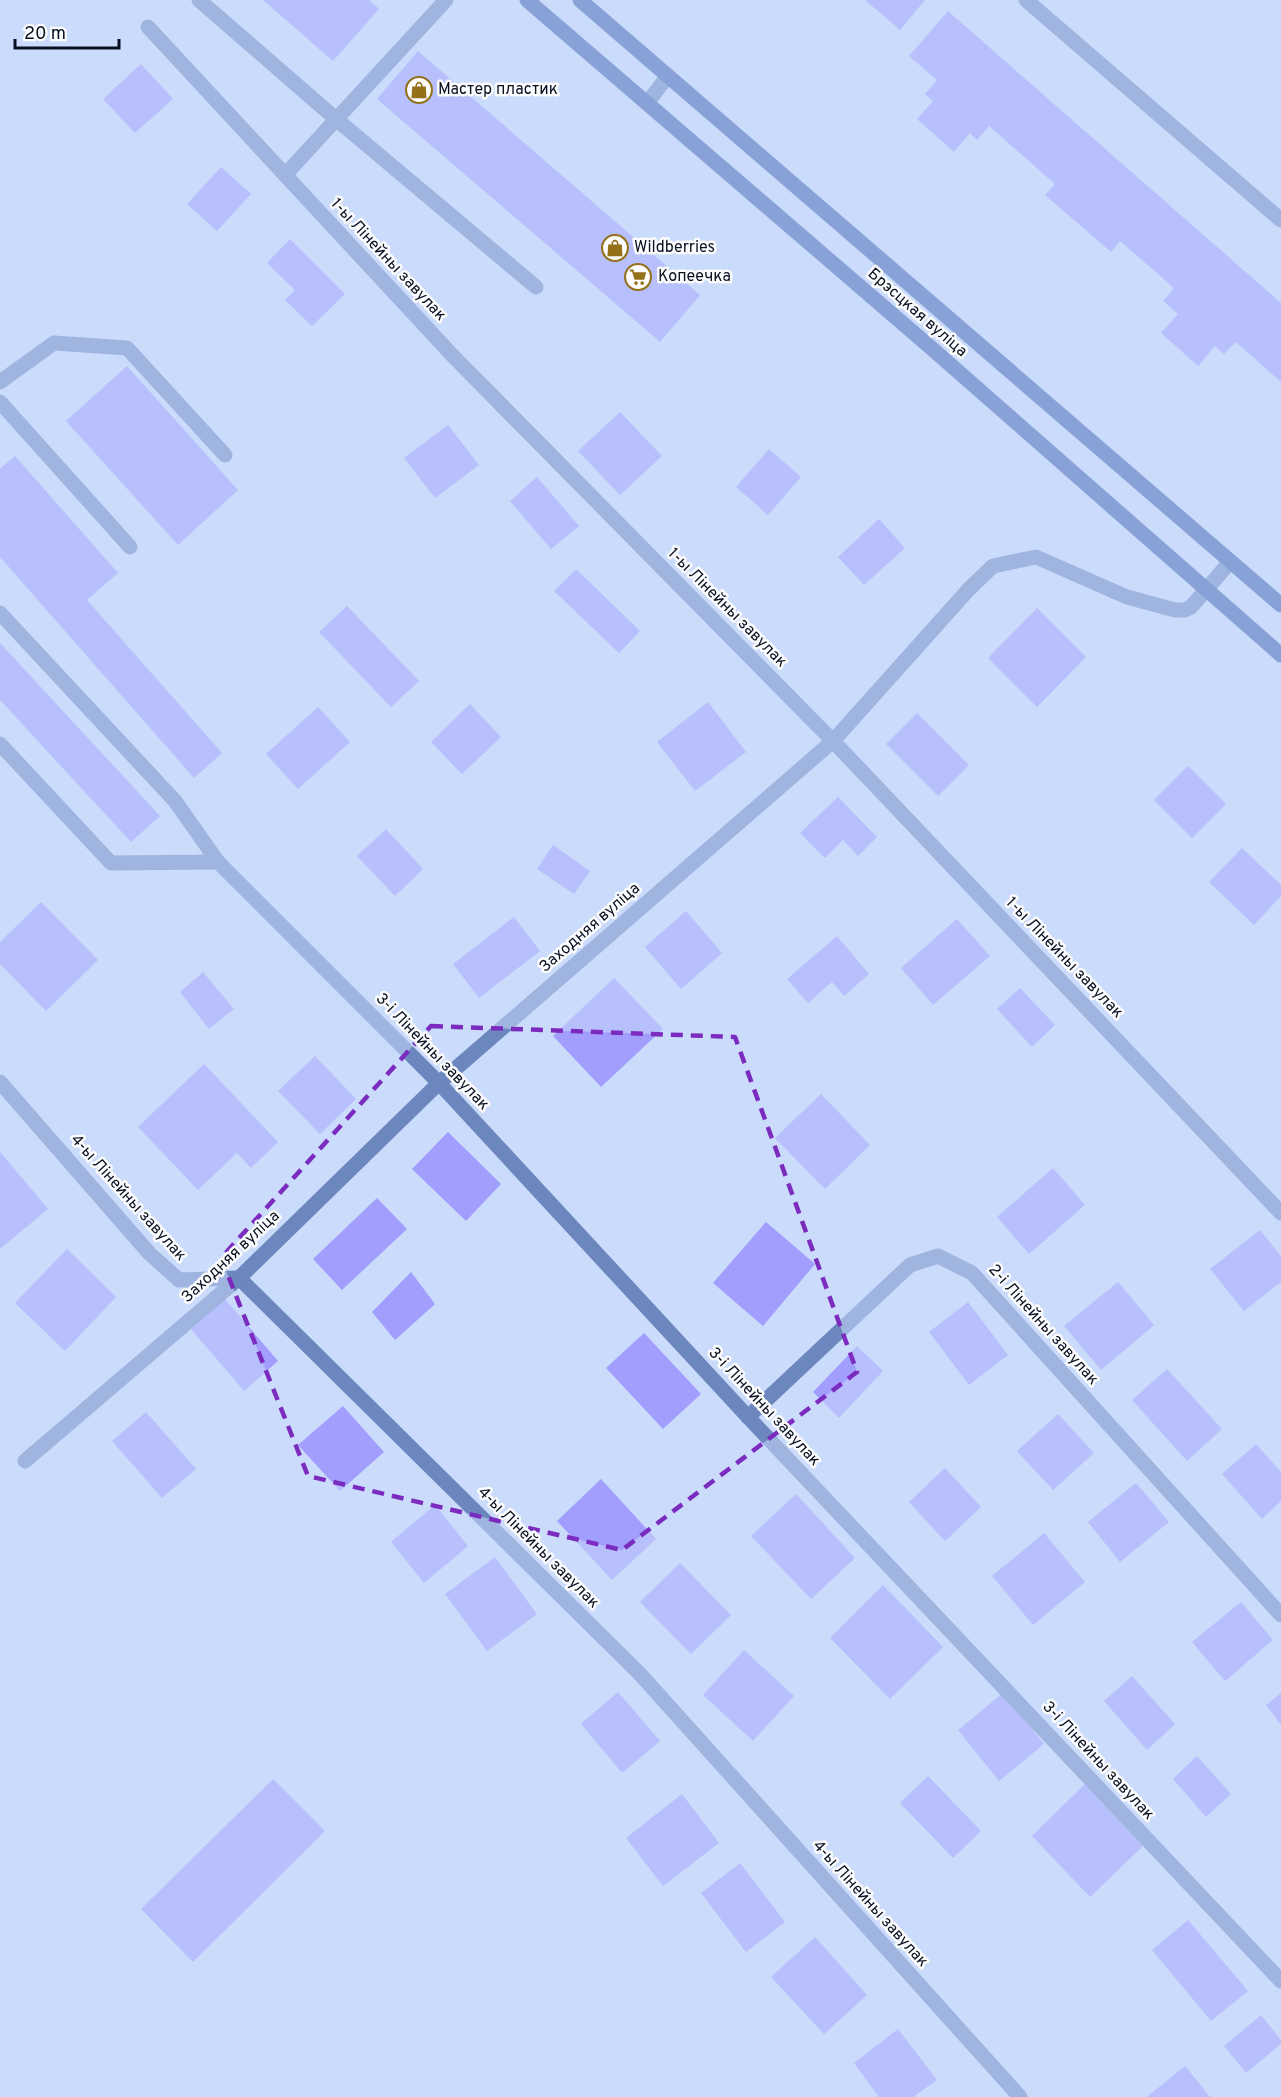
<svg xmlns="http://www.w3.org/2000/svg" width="1281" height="2097" font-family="Overpass,sans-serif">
<rect width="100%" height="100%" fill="#cbdbfb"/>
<!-- building -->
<g fill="#a19efe">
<polygon points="263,0 369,0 379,9 333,61"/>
<polygon points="865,0 925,0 900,30"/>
<polygon points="948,11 1281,303 1281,382 1236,342 1224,354 1215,346 1198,366 1161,333 1178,314 1163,301 1174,288 1120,241 1111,252 1045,195 1055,184 989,126 977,140 970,133 954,152 917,119 933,101 925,94 937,80 909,56"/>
<polygon points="418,51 700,295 660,342 377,99"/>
<polygon points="141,64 173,99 135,133 103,99"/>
<polygon points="221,167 251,194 217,231 187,204"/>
<polygon points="290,239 345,294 312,326 285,300 295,290 267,263"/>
<polygon points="127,366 238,490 178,545 66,421"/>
<polygon points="620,412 662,456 620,495 578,451"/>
<polygon points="448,425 479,465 435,498 404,458"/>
<polygon points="769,449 801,477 768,515 736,487"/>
<polygon points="15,456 118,573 87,600 222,753 194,778 0,557 0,469"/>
<polygon points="537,477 579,526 551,549 510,501"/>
<polygon points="879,519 905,548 864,585 838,557"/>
<polygon points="576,569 640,631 619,653 554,591"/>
<polygon points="347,606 419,681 391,707 319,632"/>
<polygon points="1037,608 1086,657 1037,707 988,658"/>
<polygon points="0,643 160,816 131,842 0,700"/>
<polygon points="708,702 746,752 695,791 657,742"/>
<polygon points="470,704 501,737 462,774 431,742"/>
<polygon points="318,707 350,742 298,789 266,754"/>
<polygon points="917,713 969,765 938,796 886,744"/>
<polygon points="1188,766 1226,804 1192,838 1154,800"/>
<polygon points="838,797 877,837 858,856 843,840 825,858 800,833"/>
<polygon points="386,829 423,869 395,896 357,856"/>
<polygon points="553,845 590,871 574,894 537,869"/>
<polygon points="1242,848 1281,885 1281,896 1254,925 1209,882"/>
<polygon points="41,902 98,960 46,1011 0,964 0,942"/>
<polygon points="686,911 722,953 681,989 645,947"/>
<polygon points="514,917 540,951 479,998 453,964"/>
<polygon points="957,919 990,956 933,1005 901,968"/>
<polygon points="837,936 869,974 844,996 832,982 808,1003 787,979"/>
<polygon points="203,972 234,1009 209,1029 180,992"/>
<polygon points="614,978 663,1029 601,1087 553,1036"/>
<polygon points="1020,988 1055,1025 1032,1047 997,1009"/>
<polygon points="315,1056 356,1099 320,1134 278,1091"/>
<polygon points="204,1064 278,1142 251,1168 237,1153 198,1190 138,1127"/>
<polygon points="821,1094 870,1145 825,1189 775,1138"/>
<polygon points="448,1132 501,1184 466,1221 412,1169"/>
<polygon points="0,1152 48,1209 0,1249"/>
<polygon points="1053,1168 1085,1205 1029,1254 997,1217"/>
<polygon points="377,1198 407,1229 342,1290 313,1259"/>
<polygon points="766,1222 815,1264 763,1326 713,1283"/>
<polygon points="1260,1230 1281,1256 1281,1282 1244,1311 1210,1269"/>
<polygon points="67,1249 116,1297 65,1351 15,1303"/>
<polygon points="411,1272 435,1304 395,1340 372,1312"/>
<polygon points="1118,1282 1154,1325 1101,1370 1064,1326"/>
<polygon points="225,1299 278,1361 244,1391 191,1329"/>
<polygon points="968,1302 1008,1355 969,1385 929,1332"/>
<polygon points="644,1333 701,1394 663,1429 606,1368"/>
<polygon points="857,1346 883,1371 839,1418 813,1392"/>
<polygon points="1167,1369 1222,1429 1187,1461 1132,1400"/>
<polygon points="343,1406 384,1452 340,1491 298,1445"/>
<polygon points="146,1412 196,1469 162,1498 112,1441"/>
<polygon points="1058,1414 1094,1453 1053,1490 1017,1451"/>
<polygon points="1256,1444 1281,1472 1281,1501 1262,1519 1222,1474"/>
<polygon points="945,1468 981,1507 945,1541 909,1502"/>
<polygon points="601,1479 656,1539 612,1580 557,1521"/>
<polygon points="1136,1483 1169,1522 1120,1562 1088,1522"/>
<polygon points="796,1494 855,1558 811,1599 751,1536"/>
<polygon points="435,1505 468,1546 424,1583 391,1542"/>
<polygon points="1044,1533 1085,1582 1033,1625 992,1576"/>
<polygon points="495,1557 537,1614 487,1651 445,1594"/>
<polygon points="680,1563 731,1615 691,1654 640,1602"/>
<polygon points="883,1585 943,1647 890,1699 830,1638"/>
<polygon points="1241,1602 1273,1640 1225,1681 1192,1642"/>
<polygon points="744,1650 794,1696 753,1741 703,1695"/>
<polygon points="1132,1676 1175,1724 1147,1750 1104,1701"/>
<polygon points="618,1692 660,1741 622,1773 581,1724"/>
<polygon points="1003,1693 1044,1744 999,1781 958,1730"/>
<polygon points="1281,1693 1281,1725 1266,1705"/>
<polygon points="1197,1756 1231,1794 1206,1817 1173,1779"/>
<polygon points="928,1776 981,1831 953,1858 900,1803"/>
<polygon points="273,1779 325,1831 193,1962 141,1909"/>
<polygon points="1085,1784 1143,1846 1090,1897 1032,1836"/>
<polygon points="682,1794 719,1843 663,1886 626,1838"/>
<polygon points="740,1863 785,1922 746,1952 701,1893"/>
<polygon points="1188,1920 1248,1991 1211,2021 1152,1950"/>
<polygon points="815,1937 867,1995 824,2034 771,1977"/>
<polygon points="1261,2015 1281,2040 1281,2044 1246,2073 1224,2046"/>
<polygon points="898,2029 937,2080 913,2097 879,2097 854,2063"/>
<polygon points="1185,2066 1210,2097 1147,2097"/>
</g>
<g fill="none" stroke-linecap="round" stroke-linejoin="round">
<!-- service -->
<g stroke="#6c87be" stroke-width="15">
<polyline points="199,0 336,119 536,287"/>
<polyline points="1026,0 1281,220"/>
<polyline points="647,103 668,76"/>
<polyline points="285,175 446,0"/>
<polyline points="0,382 54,343 127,348 225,455"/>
<polyline points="0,402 130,547"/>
<polyline points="0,613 175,801 218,862"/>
<polyline points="0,744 111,863 218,862"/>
</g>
<!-- minor -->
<g stroke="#6c87be" stroke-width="15">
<polyline points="148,27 452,355 833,741 1281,1213"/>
<polyline points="218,862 439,1083 748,1417 1281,1981"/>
<polyline points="0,1082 149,1253 179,1280 239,1278 640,1674 1020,2097"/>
<polyline points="748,1417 910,1265 938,1256 972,1273 1281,1615"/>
<polyline points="25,1461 239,1278 439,1083 833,741 969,589 993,566 1036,557 1127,597 1175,610 1185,610 1191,607 1230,562"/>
</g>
<!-- secondary -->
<g stroke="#385cac" stroke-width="15">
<polyline points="527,0 929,346 1281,655"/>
<polyline points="580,0 1281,605"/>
</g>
</g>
<!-- marked area -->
<path d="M0 0H1281V2097H0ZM431,1026l304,11 122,335 -235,178 -314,-74 -87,-218z" fill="#cbdbfb" fill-opacity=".55" fill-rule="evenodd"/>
<path fill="none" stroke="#7b2cbf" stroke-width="4.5" stroke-dasharray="12 8" stroke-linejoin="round" d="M431,1026l304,11 122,335 -235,178 -314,-74 -87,-218z"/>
<!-- icons -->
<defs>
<symbol id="shop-ring" viewBox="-11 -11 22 22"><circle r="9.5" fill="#fcfcfc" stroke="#947018" stroke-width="1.5"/><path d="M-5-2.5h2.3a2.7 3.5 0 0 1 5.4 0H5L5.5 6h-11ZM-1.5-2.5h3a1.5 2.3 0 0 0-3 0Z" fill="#947018"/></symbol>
<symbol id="supermarket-ring" viewBox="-11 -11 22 22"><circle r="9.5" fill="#fcfcfc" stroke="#947018" stroke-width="1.5"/><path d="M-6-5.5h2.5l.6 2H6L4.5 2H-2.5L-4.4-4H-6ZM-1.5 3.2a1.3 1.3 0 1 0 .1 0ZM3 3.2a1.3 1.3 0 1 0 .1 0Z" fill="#947018"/></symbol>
</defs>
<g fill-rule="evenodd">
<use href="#shop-ring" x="404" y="75" width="30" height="30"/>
<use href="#shop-ring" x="600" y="233" width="30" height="30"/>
<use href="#supermarket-ring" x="623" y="262" width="30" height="30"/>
</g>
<g text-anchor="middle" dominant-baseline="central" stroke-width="5" stroke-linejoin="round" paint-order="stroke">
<!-- poi labels -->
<g font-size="16" fill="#081022" stroke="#fcfcfc" text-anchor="start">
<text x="438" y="90">Мастер пластик</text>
<text x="634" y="248">Wildberries</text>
<text x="658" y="277">Копеечка</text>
</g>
<!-- street labels -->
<g font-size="16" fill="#081022" stroke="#fcfcfc">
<text transform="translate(388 260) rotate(47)">1-ы Лінейны завулак</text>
<text transform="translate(917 313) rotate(41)">Брэсцкая вуліца</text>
<text transform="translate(727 608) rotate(45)">1-ы Лінейны завулак</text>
<text transform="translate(590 928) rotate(-41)">Заходняя вуліца</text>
<text transform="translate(1064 958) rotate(46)">1-ы Лінейны завулак</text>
<text transform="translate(432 1052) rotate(46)">3-і Лінейны завулак</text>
<text transform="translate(128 1198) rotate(48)">4-ы Лінейны завулак</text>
<text transform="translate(231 1257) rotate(-43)">Заходняя вуліца</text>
<text transform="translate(1043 1325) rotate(48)">2-і Лінейны завулак</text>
<text transform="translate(764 1407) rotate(47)">3-і Лінейны завулак</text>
<text transform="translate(538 1548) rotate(45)">4-ы Лінейны завулак</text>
<text transform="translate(1098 1761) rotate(47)">3-і Лінейны завулак</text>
<text transform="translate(870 1904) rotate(48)">4-ы Лінейны завулак</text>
</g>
</g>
<!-- scale -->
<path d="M15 39v9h104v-9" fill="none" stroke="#081022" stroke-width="3"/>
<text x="24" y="39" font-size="18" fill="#081022" stroke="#fcfcfc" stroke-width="4.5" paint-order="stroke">20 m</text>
</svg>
